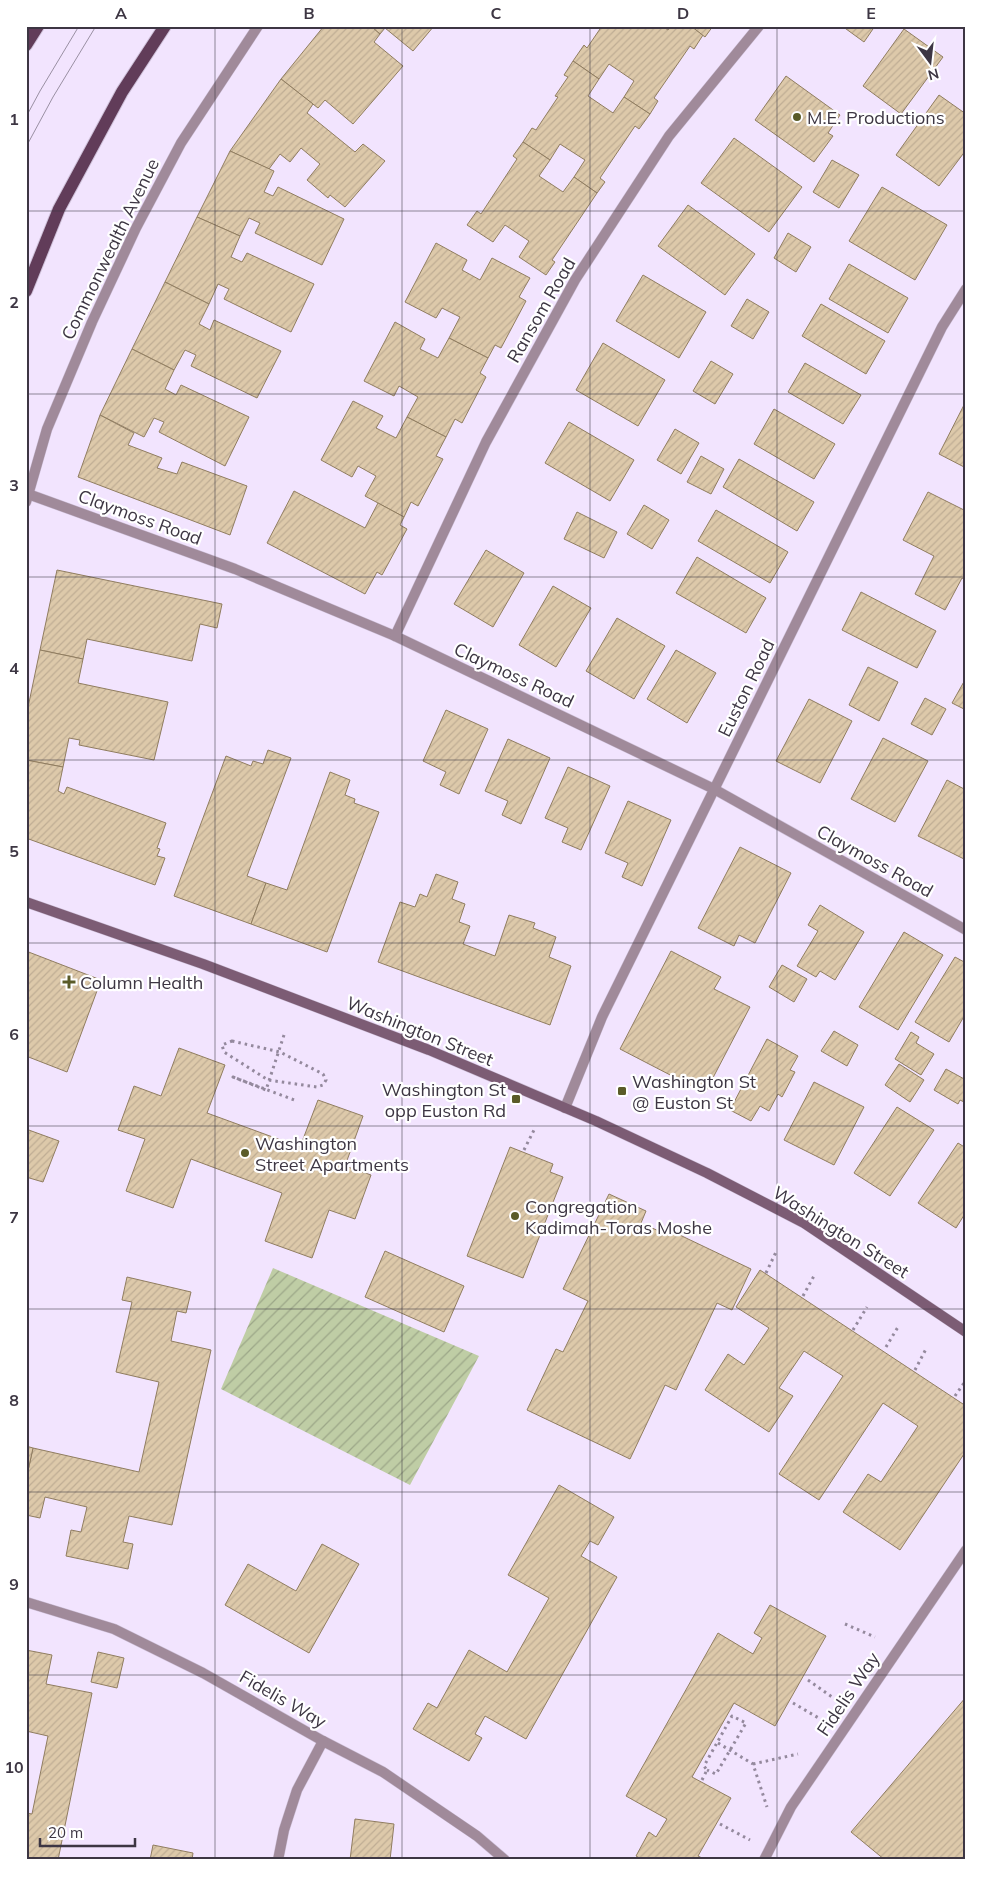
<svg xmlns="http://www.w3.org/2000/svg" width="992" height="1886" font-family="Mulish,sans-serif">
<defs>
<pattern id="garden-furrows" width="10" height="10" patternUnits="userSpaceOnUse" patternTransform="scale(1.25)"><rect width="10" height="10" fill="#bfcda5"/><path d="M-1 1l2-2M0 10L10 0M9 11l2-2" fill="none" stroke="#9ca788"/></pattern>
<pattern id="building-hatch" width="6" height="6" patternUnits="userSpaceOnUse" patternTransform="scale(1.25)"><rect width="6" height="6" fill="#ddc9aa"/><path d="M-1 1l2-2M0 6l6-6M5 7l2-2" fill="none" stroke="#bfad94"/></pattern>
</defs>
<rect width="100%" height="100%" fill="#f2e4fe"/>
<!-- garden -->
<polygon fill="url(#garden-furrows)" points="273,1268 479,1356 410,1485 221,1389"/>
<!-- building -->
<g fill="url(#building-hatch)" stroke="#907d60">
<polygon points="324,26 371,26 380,34 374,42 403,66 353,124 325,100 318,108 281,79"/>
<polygon points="371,26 434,26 413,51 385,28 380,34"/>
<polygon points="602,26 662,26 668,30 671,26 691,26 703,35 694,49 690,46 654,98 658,101 650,114 624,97 634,81 609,64 599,79 573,61 584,45 587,48"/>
<polygon points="691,26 713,26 705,37"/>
<polygon points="842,26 875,26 864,42"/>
<polygon points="904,29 943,57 901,114 863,86"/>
<polygon points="573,61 599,79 588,96 613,113 624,97 650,114 639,129 635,126 600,178 605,182 597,193 574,177 585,160 560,144 550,160 523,142 532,128 536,130 558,97 555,96 568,77 564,75"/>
<polygon points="786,76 840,115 828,133 833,136 814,162 755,120"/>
<polygon points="281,79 313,104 307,113 355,152 363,144 385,161 345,207 330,195 328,198 307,180 320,164 301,148 290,162 280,154 269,169 230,151"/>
<polygon points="939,95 966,114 966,150 939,186 896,155"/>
<polygon points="734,138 802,187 769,232 701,183"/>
<polygon points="523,142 550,160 539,176 563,192 574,177 597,193 552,260 555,262 546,275 519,257 529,241 505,225 493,242 467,225 477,211 481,214 517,159 513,156"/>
<polygon points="230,151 274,171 264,192 273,196 278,187 344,219 322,265 255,233 260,223 249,218 240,236 197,217"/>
<polygon points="832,160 859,175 839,208 813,192"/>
<polygon points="882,187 947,225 915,280 849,241"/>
<polygon points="688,205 755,254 725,295 658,246"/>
<polygon points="197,217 240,236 231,257 242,262 247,253 314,284 291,332 224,299 229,289 218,284 209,304 165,282"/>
<polygon points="788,233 811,247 796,272 774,258"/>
<polygon points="436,243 467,260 462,270 480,280 492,258 530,278 519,297 526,301 501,348 495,345 488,358 449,338 460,317 442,308 436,318 405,302"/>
<polygon points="849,264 908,298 888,333 829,299"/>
<polygon points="643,275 706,312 679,358 616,321"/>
<polygon points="165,282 209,304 199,324 210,330 214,320 281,351 257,398 191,366 196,355 185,350 174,370 132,349"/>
<polygon points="747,299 769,312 753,339 731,326"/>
<polygon points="821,304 885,341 866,374 802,336"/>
<polygon points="395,322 425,339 420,349 438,358 449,338 488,358 480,373 486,377 462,423 455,419 446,437 407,417 418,397 399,386 394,396 364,381"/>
<polygon points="603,343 665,380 638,426 576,390"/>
<polygon points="132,349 174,370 165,389 176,395 181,385 249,417 225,466 159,432 164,422 154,418 144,437 100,415"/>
<polygon points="711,361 733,374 715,404 693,391"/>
<polygon points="805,363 861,395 843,424 788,392"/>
<polygon points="353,401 383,416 376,428 396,438 407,417 446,437 436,456 443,459 418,506 411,502 404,517 365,496 376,476 358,466 352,477 321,460"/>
<polygon points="966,401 966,468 939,454"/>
<polygon points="774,409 835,444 814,479 754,444"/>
<polygon points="100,415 134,433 128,445 162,458 157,468 177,474 182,462 247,486 230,535 78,477"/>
<polygon points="569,422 634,460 610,501 545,463"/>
<polygon points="675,429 699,443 681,474 657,460"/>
<polygon points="701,456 724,469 711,494 687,482"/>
<polygon points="739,459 814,502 797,531 723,487"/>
<polygon points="294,491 365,528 378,503 404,517 400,525 407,529 382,575 377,572 365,594 267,543"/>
<polygon points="928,492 966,511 966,580 962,578 945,610 915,594 934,556 903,540"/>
<polygon points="644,505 669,520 652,549 627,534"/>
<polygon points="716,510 788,552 770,583 698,541"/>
<polygon points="577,512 617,532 604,558 564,539"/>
<polygon points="486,550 524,573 493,627 454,604"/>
<polygon points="697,557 766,598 746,633 676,593"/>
<polygon points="57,570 222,604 217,628 200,624 192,661 87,639 83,659 40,650"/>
<polygon points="553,586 591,608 556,667 519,645"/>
<polygon points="861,592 936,631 917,668 842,630"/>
<polygon points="617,618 665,646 634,699 586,671"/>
<polygon points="40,650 83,659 78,683 168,702 154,760 79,745 80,740 69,738 63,767 26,760 26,717"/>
<polygon points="676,650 716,673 687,723 647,699"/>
<polygon points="868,667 898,682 879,721 849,705"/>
<polygon points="966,678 966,710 952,703"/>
<polygon points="925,698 946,709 932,735 911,724"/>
<polygon points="809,699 852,721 820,783 776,761"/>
<polygon points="446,710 488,729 459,794 440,785 446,772 423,761"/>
<polygon points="883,738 928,761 895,822 851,799"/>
<polygon points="508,739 550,758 521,824 502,815 508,801 485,791"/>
<polygon points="268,750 291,758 247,876 266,883 251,924 174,896 226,756 251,766 253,761 263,764"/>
<polygon points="26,760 63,767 58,791 64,794 67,787 166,823 157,848 160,849 157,856 165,858 155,885 26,838"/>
<polygon points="568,767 610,786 581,850 562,842 568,828 545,818"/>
<polygon points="330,772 350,780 345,795 355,799 354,803 379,812 327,952 251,924 266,883 287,890"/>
<polygon points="947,780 966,790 966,860 918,836"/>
<polygon points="628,801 671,820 642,886 622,877 628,863 605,853"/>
<polygon points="740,847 791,873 755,943 739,935 734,946 698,928"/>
<polygon points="436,874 458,882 452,899 465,904 459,922 470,926 463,944 495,956 509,915 535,923 533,928 556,937 549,957 571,966 550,1025 378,962 400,902 415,907 420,894 427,897"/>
<polygon points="820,905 864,932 835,980 820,971 816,977 797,966 818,931 808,925"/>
<polygon points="904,932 943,955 898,1030 859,1007"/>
<polygon points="26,951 101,980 67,1072 26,1056"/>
<polygon points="671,951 721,977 714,989 750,1007 705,1093 620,1049"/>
<polygon points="955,957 966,963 966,1013 949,1042 915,1022"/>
<polygon points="782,965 807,979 794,1002 769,987"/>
<polygon points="834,1031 858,1045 847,1066 821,1051"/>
<polygon points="911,1032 919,1037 916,1043 934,1054 921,1075 895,1059"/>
<polygon points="767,1039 798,1056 790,1070 795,1072 782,1097 778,1094 769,1111 760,1106 751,1121 730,1110"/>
<polygon points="179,1048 225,1065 207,1113 300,1147 318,1100 363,1116 345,1166 371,1175 355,1219 329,1210 312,1258 265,1241 282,1193 191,1159 173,1208 126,1191 145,1139 118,1130 134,1086 161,1096"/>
<polygon points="899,1064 924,1080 910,1102 885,1085"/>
<polygon points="946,1069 966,1080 966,1103 960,1100 958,1104 934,1090"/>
<polygon points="814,1082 864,1107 834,1165 784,1140"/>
<polygon points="897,1107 934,1130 890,1196 854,1173"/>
<polygon points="26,1129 59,1141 43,1182 26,1177"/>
<polygon points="958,1143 966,1148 966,1212 956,1228 918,1203"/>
<polygon points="510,1147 553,1164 550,1172 563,1177 523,1278 467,1256"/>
<polygon points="609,1194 646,1211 641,1223 661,1232 663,1227 751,1269 732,1310 717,1303 676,1390 665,1385 630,1459 527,1410 556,1349 563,1352 588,1301 563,1289"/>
<polygon points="385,1251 464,1286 444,1332 365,1297"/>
<polygon points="760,1270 966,1406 966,1451 900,1550 843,1512 868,1474 881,1482 918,1426 883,1403 819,1500 779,1474 843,1376 804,1351 779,1388 793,1396 769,1432 705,1390 728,1354 744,1365 769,1328 736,1307"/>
<polygon points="127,1277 191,1292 186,1313 177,1311 171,1341 211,1350 172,1525 129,1516 123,1542 133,1544 128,1569 66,1556 71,1530 81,1532 87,1507 45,1497 40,1518 26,1515 26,1480 33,1448 139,1472 159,1382 116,1372 132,1302 122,1300"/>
<polygon points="26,1446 33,1448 26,1480"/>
<polygon points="559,1485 614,1517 598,1545 590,1541 581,1556 617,1577 526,1739 485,1716 475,1734 482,1738 469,1761 413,1729 428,1703 437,1708 469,1650 507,1672 549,1598 508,1575"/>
<polygon points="322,1544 359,1564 309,1653 225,1605 248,1564 296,1591"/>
<polygon points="770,1605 826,1636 775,1726 734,1703 692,1777 731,1798 698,1856 706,1860 643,1860 636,1856 649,1832 656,1837 667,1819 626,1796 718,1633 753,1654 762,1638 754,1633"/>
<polygon points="26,1650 52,1655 46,1684 92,1693 58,1860 26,1858 26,1813 32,1814 48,1736 26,1731"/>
<polygon points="98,1652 124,1658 117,1688 91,1682"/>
<polygon points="966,1697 966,1860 885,1860 851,1832"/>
<polygon points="355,1819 394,1824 390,1860 391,1860 350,1860"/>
<polygon points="153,1845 193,1853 192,1860 150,1860"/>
</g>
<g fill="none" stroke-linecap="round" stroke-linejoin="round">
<defs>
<g id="minor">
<polyline points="28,494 235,569 395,636 714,789 966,930"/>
<polyline points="26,502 47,429 92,322 136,228 181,143 258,26"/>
<polyline points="395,636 486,442 575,280 669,136 759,26"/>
<polyline points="565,1108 602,1017 942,327 966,289"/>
<polyline points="26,1602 114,1629 203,1673 323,1741 383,1772 477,1836 505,1860"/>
<polyline points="278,1860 284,1830 297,1790 323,1741"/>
<polyline points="764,1860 791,1807 966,1550"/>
</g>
<polyline id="secondary" points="26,902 203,964 429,1050 596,1121 707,1173 804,1223 966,1332"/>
<g id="primary">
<polyline points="26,45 38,26"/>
<polyline points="26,291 59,209 122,92 165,26"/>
</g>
</defs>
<!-- minor casing -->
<use href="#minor" stroke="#cec1d9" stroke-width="11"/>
<!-- secondary casing -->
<use href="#secondary" stroke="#cec1d9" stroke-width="11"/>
<!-- primary casing -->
<use href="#primary" stroke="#cec1d9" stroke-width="14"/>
<!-- path -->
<g stroke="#94899d" stroke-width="3" stroke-dasharray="2.5 4" stroke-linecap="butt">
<polyline points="284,1035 266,1090 233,1077 297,1101"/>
<polygon points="232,1041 280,1052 323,1074 326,1080 323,1085 317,1087 268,1080 224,1052 222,1045"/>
<polyline points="524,1150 534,1130"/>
<polyline points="766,1273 776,1252"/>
<polyline points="803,1296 815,1274"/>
<polyline points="853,1330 867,1307"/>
<polyline points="886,1347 898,1327"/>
<polyline points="915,1370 927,1347"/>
<polyline points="955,1396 966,1380"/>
<polyline points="845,1624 875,1637"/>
<polyline points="808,1680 835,1699"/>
<polyline points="793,1703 822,1720"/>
<polyline points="718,1743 753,1764 767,1807"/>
<polyline points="753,1764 798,1754"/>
<polyline points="702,1780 707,1770 704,1766 732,1716 746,1723 716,1774 707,1770"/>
<polyline points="720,1824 750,1840"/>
</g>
<!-- minor -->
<use href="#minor" stroke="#a08a9a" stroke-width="10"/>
<!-- secondary -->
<use href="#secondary" stroke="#7c5c74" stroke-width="10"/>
<!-- primary -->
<use href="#primary" stroke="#613c59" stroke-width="12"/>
<!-- tram -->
<g stroke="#9a90a3" stroke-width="1">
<polyline points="26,117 40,91 79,26"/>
<polyline points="26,147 53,97 96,26"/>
</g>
</g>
<!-- grid -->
<path fill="none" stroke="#3d3643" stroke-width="1" stroke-opacity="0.55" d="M215,26v1834M402,26v1834M590,26v1834M777,26v1834M26,211h940M26,394h940M26,577h940M26,760h940M26,943h940M26,1126h940M26,1309h940M26,1492h940M26,1675h940"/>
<!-- markers -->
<g fill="#5a5b28" stroke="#fff" stroke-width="2">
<circle cx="797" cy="117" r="5"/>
<path d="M66.5 974.5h5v5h5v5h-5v5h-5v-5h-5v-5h5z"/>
<rect x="617" y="1086" width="10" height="10" rx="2.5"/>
<rect x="511" y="1094" width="10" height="10" rx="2.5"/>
<circle cx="245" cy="1153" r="5"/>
<circle cx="515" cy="1216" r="5"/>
</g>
<g text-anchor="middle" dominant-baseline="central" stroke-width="4.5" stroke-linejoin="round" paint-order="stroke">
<!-- poi labels -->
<g font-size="18" fill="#3d3643" stroke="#fff" text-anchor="start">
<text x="807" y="117">M.E. Productions</text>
<text x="80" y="982">Column Health</text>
<text x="632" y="1081">Washington St<tspan x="632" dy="21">@ Euston St</tspan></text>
<text x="506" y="1089" text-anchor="end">Washington St<tspan x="506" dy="21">opp Euston Rd</tspan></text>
<text x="255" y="1143">Washington<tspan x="255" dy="21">Street Apartments</tspan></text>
<text x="525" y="1206">Congregation<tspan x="525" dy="21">Kadimah-Toras Moshe</tspan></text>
</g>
<!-- street labels -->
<g font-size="18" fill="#3d3643" stroke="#fff">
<text transform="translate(110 249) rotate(-64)">Commonwealth Avenue</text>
<text transform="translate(541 310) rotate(-60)">Ransom Road</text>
<text transform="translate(140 517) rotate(20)">Claymoss Road</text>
<text transform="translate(514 675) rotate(25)">Claymoss Road</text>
<text transform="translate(746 688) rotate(-64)">Euston Road</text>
<text transform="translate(875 861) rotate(29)">Claymoss Road</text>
<text transform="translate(420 1031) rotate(22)">Washington Street</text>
<text transform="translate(841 1232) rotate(32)">Washington Street</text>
<text transform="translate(848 1694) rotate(-56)">Fidelis Way</text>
<text transform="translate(283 1699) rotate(30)">Fidelis Way</text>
</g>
</g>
<!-- border -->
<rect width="992" height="1886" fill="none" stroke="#ffffff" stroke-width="55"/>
<!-- north arrow -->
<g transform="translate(930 62) rotate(165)" stroke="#ffffff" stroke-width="4" paint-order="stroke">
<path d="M0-4L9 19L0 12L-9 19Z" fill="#3d3643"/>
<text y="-8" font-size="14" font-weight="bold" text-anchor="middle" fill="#3d3643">N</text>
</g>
<!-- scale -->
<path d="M40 1838v8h95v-8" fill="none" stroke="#3d3643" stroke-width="2.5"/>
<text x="48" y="1838" font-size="15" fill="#3d3643" stroke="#ffffff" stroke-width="4" paint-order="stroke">20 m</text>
<rect x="28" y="28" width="936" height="1830" fill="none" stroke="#3d3643" stroke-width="2"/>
<g font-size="16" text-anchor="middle" font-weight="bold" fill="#3d3643">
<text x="121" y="19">A</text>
<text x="309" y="19">B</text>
<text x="496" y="19">C</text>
<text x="683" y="19">D</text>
<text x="871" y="19">E</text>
<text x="14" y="125">1</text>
<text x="14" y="308">2</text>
<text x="14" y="491">3</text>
<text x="14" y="674">4</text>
<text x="14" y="857">5</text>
<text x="14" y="1040">6</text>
<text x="14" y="1223">7</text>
<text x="14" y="1406">8</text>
<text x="14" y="1590">9</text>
<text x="14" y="1773">10</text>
</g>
</svg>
